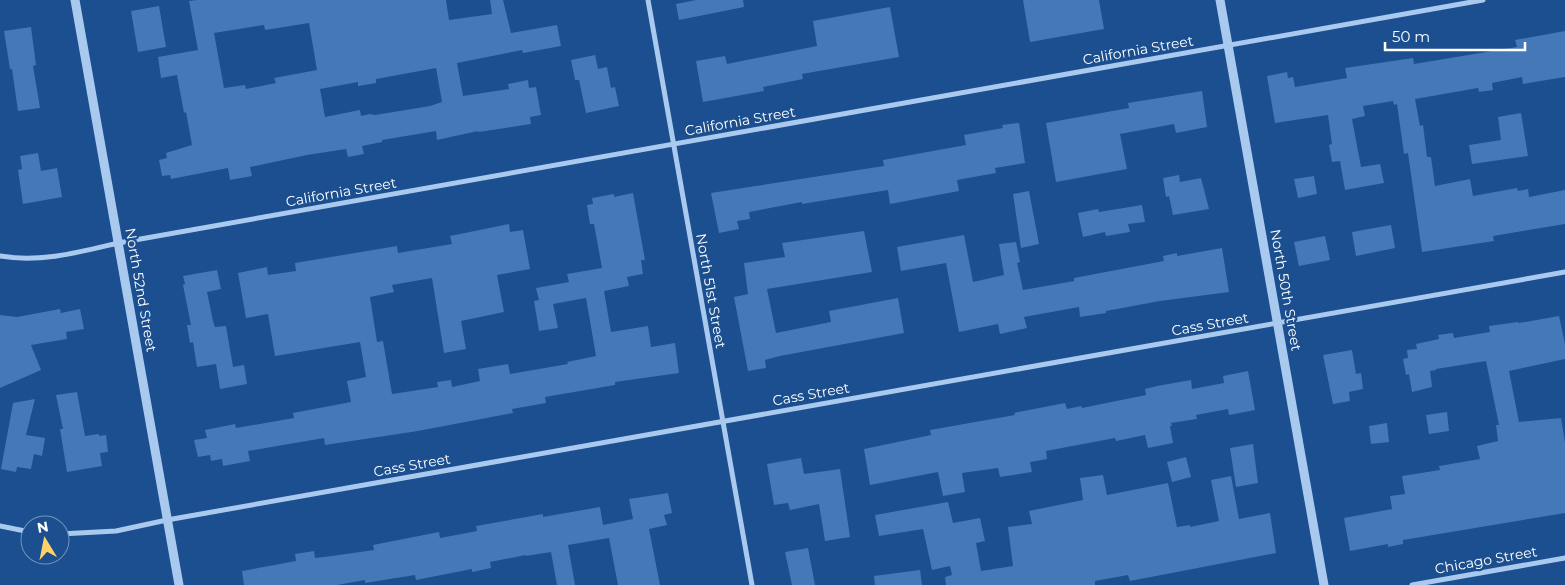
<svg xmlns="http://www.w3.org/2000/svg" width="1565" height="585" font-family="Montserrat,sans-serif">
<rect width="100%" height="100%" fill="#1b4f8f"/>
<!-- building -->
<g fill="#4478b7" fill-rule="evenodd">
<path d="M197,0h249l3,20 43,-6 -2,-14h13l8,33 46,-8 4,21 -38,7 -1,-3 -65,13 6,33 46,-7 -1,-5 20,-4 1,8 7,-1 5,28 -11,2 1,7 -52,8 -1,-1 -41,9 -1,-9 -54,9v2l-20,4 2,8 -16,3 -2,-8 -39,6 -57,12 2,9 -22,4 -2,-12 -57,11 -1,-4 -8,1 -3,-16 8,-2 -1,-5 26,-8 -6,-33 -2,1 -7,-38 -16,3 -3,-21 40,-7 -9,-49zM309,23l8,47 -43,8 2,5 -30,6 -1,-4 -21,3 -10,-55 50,-8 1,5zM436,68l6,34 -12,4 -55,9 -5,-1 -9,2 -1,-6 -35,7 -5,-28 38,-7v4l18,-3v-4z"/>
<polygon points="696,0 743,0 744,7 679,20 676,4"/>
<polygon points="1023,0 1099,0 1104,29 1030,42"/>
<polygon points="159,6 166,47 138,52 131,11"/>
<polygon points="890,7 899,57 802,74 803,79 763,87 764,91 703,102 696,61 725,56 727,64 817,46 813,21"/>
<polygon points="31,27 36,65 33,66 40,108 18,111 12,69 10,69 4,31"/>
<polygon points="1565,31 1565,77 1523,84 1522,77 1492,83 1493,90 1479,92 1478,88 1415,99 1420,126 1423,125 1427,157 1431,157 1435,186 1470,179 1473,196 1517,188 1518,191 1528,189 1529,197 1565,190 1565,224 1493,236 1494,241 1422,252 1408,153 1404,154 1397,104 1394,105 1393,101 1363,106 1365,116 1352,119 1361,167 1380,164 1384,183 1345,190 1340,161 1332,162 1329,145 1332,144 1328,115 1275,123 1267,76 1287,72 1288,78 1293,77 1295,87 1347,78 1345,68 1413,58 1414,64 1517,47 1515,40"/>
<polygon points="595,55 598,69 607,67 611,88 615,87 619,106 586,113 579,80 575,80 571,60"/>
<polygon points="1202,91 1207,127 1176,133 1174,124 1120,134 1127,169 1056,182 1046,123 1129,108 1128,103"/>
<polygon points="1521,113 1528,156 1472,164 1469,145 1501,140 1498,117"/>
<polygon points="1019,123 1025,163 995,168 996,173 957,180 959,191 890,204 888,190 802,204 802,202 749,212 750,219 737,221 739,229 719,233 711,193 884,166 883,160 966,145 964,135 1003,128 1002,125"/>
<polygon points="38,153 41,171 57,168 62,197 23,204 18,170 22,169 20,156"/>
<polygon points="1179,175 1180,182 1201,178 1209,209 1173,215 1169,196 1166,197 1163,178"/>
<polygon points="1314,176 1317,194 1298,198 1294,179"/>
<polygon points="1029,191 1039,244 1021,248 1013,194"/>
<polygon points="633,193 645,260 641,260 643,274 627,277 629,286 604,291 611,332 648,326 651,347 675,343 679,373 615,382 615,385 545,397 546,403 512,409 513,413 418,431 325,445 324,438 248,451 250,461 223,466 222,459 211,461 210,455 198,457 194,440 207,438 205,430 235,424 236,428 294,418 293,413 351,402 347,381 366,377 360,342 275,356 268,314 246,318 238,273 267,267 268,275 296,271 295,263 397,246 398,253 452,244 450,236 509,224 510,232 523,230 530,269 497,275 504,312 461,321 466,349 444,353 432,278 392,285 394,292 370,297 377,342 383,341 392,394 438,387 437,382 451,380 452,387 480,381 478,369 508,364 510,374 568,364 567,362 596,356 586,298 553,304 558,328 539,331 534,301 539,300 536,288 569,282 567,274 602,268 594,224 590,224 587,205 593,204 592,198 614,194 614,197"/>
<polygon points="1142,205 1145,222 1128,224 1130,232 1106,236 1105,232 1083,237 1078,213 1098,209 1099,212"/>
<polygon points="1391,225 1395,248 1356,256 1352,232"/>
<polygon points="864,231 872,272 767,289 776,333 831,322 829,311 898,298 904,333 780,356 765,360 766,368 748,371 734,297 748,294 744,263 785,257 782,243"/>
<polygon points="964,235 973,282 1004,275 999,244 1016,242 1020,262 1017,263 1023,290 1074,281 1074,278 1164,261 1163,256 1177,253 1177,256 1222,248 1229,292 1160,301 1106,311 1106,313 1080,317 1079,307 1024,317 1027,328 1000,334 998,324 959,332 946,263 901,271 897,247"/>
<polygon points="1325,236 1330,260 1299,266 1294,242"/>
<polygon points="217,270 221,289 207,292 213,321 215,327 226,326 233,367 244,365 247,384 220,389 216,364 197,367 193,342 190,343 187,325 191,325 183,285 185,284 183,276"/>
<polygon points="60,309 61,313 80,309 84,329 66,332 67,339 31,345 41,370 0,388 0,315 17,317"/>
<polygon points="1559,316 1565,344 1565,359 1509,371 1519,422 1561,418 1565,443 1565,513 1403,540 1403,544 1388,547 1388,544 1350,551 1344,518 1392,509 1390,496 1405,494 1402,476 1440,470 1439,466 1480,459 1477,446 1498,441 1496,425 1499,425 1486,361 1436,369 1436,370 1430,371 1432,387 1412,392 1409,374 1406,375 1403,359 1408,358 1407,350 1417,349 1416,344 1439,339 1438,335 1453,333 1454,338 1490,332 1489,326 1518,322 1519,323"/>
<polygon points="1352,350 1356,374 1361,373 1363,389 1349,392 1350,401 1333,404 1323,355"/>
<polygon points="1248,371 1255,410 1229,415 1228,409 1196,415 1197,419 1171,423 1172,426 1170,426 1173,443 1148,448 1145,435 1116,441 1115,438 1046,451 1047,459 1030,462 1032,472 1000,477 998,468 962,473 965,492 943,496 938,472 870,485 864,449 931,435 930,430 1015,415 1014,413 1065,403 1067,409 1081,406 1082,408 1146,395 1145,389 1157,386 1191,380 1192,389 1224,383 1223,376"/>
<polygon points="77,392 85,436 99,434 99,436 106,435 108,452 100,453 102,466 67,472 60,429 63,429 56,395"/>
<polygon points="35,399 26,435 45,438 42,456 34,454 31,469 17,467 16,472 1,469 13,403"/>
<polygon points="1447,412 1449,431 1429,434 1426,415"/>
<polygon points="1387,423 1389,442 1371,444 1369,426"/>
<polygon points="1253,444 1258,483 1236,487 1230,448"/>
<polygon points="1186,457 1191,477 1172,482 1167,462"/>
<polygon points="801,458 804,474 840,469 850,537 825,541 819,504 790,510 788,503 774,505 767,464"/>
<polygon points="1103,475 1107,495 1168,483 1177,527 1190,525 1190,527 1219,521 1211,480 1231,476 1239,519 1270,513 1276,553 1130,581 1128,575 1095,581 1095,585 946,585 945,577 952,575 950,566 932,570 923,529 879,536 875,515 948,502 953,523 980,518 985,541 976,543 981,571 1013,566 1008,527 1032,524 1029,511 1083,500 1080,478"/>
<polygon points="668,493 672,513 664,515 667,525 649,529 660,585 618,585 609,538 568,545 575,585 557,585 551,552 526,556 526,555 490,562 491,568 472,572 472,569 416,580 415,575 365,583 365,580 337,585 244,585 242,571 296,561 295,554 314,551 315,558 332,556 374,550 373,545 439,532 440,538 477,531 476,526 543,514 543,517 600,507 603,525 633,519 629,499"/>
<polygon points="808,548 815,585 792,585 785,552"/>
<polygon points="920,570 922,585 875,585 874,576"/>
</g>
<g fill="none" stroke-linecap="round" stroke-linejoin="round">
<!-- minor -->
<g stroke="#a9c9ee" stroke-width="5">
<polyline points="648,0 752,585"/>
<path d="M0,256c40,7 80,-4 118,-13l1365,-243"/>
<polyline points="0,526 30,532"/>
<polyline points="60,534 116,531 167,520 1565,272"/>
<polyline points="1412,585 1565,558"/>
</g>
<!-- tertiary -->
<g stroke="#a9c9ee" stroke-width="9">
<polyline points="75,0 179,585"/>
<polyline points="1220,0 1324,585"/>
</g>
</g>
<g text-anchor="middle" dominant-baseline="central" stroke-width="4.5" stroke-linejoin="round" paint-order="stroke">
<!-- street labels -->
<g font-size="14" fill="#fff" stroke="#1b4f8f">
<text transform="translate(1138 50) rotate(-10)">California Street</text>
<text transform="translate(740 121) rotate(-10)">California Street</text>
<text transform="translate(341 192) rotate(-10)">California Street</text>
<text transform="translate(141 290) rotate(80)">North 52nd Street</text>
<text transform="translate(1286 290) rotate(80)">North 50th Street</text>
<text transform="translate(711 291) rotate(80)">North 51st Street</text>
<text transform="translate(1210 324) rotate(-10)">Cass Street</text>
<text transform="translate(811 394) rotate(-10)">Cass Street</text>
<text transform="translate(412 465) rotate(-10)">Cass Street</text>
<text transform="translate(1486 560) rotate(-10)">Chicago Street</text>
</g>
</g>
<!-- north arrow -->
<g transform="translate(45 540) rotate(350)"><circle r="24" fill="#1b4f8f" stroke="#7695bc"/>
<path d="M0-4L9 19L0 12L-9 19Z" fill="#ffd166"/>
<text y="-8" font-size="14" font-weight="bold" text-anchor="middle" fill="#ffffff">N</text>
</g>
<!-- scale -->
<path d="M1385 42v8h140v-8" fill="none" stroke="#ffffff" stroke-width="2.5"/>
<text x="1392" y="42" font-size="15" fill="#ffffff" stroke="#1b4f8f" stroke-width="4" paint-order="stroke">50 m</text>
</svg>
